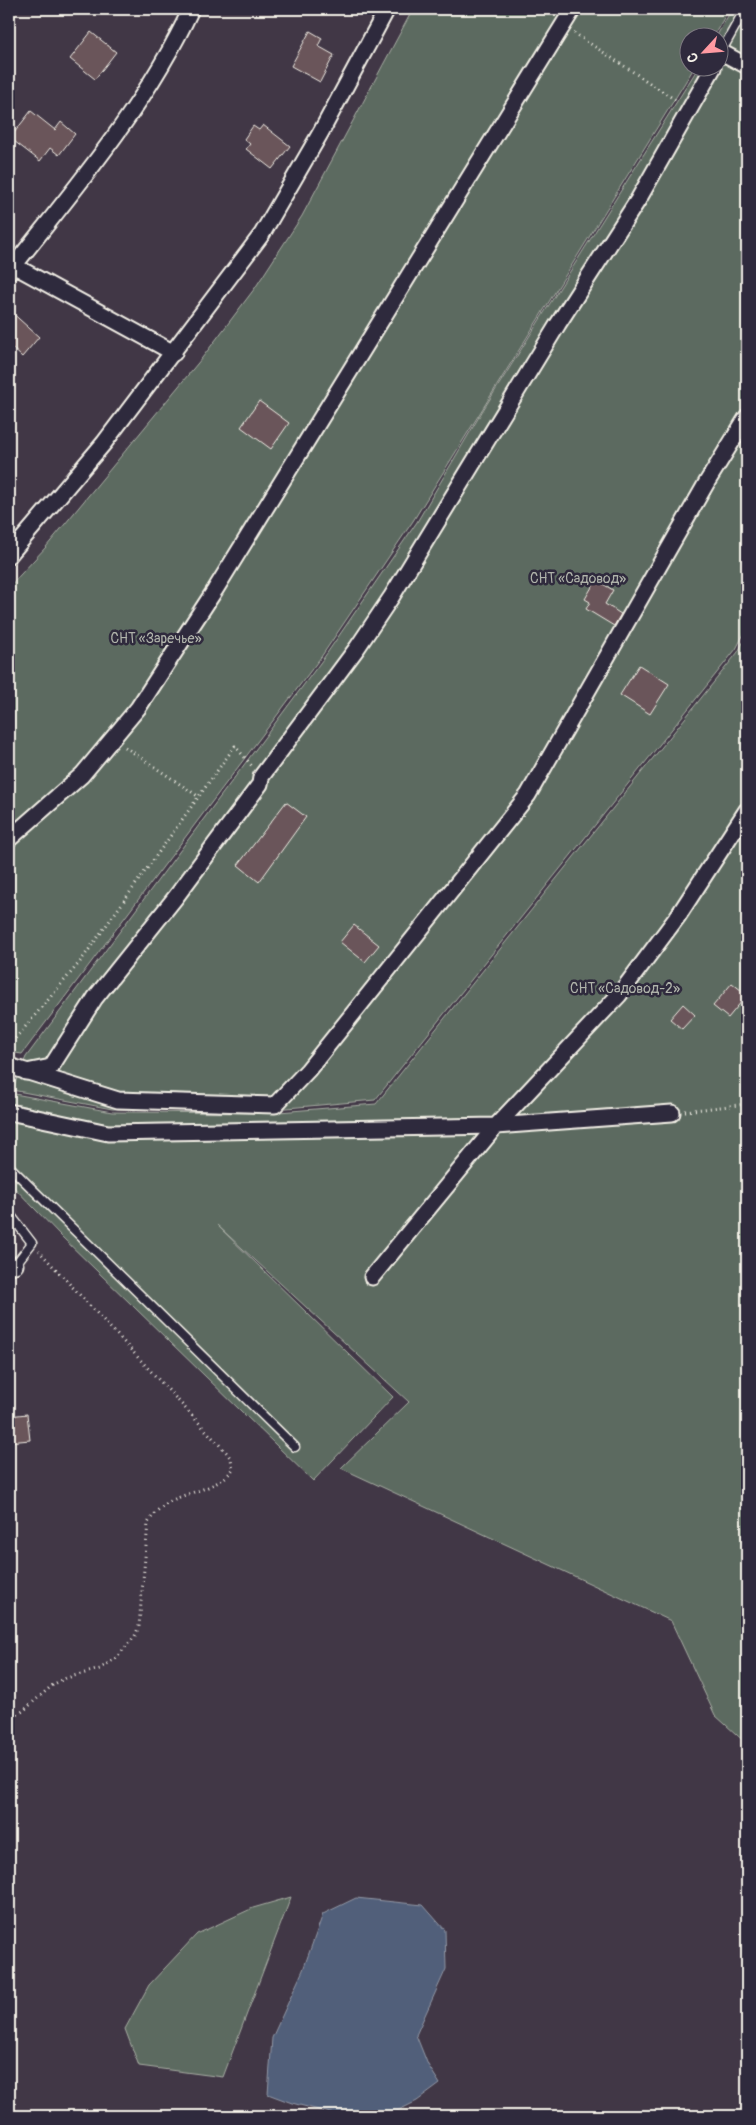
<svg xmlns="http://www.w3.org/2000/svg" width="756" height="2125" font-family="Pangolin,sans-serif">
<rect width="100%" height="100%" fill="#413746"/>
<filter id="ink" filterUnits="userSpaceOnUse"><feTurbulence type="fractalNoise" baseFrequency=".02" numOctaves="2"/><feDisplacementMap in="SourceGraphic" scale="10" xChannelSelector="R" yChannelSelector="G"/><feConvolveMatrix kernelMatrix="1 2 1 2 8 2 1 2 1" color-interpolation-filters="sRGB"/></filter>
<g filter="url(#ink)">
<!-- green -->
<g fill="#5c6a60" stroke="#a8aea4">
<polygon points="413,9 729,9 713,37 688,38 688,68 694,68 413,521 321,657 22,1054 9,1052 9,587 46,547 202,358 255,288 302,216"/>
<polygon points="732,9 747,9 747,628 736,649 375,1100 265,1110 112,1109 12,1090 26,1057 323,659 417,522 483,410 698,68 718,68 718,38 716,37"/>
<polygon points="747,635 747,1744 715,1715 671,1621 341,1468 409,1402 217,1225 393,1397 313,1481 61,1236 9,1182 9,1093 112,1112 267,1113 376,1104 738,652"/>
<polygon points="291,1897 223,2077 139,2066 125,2029 149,1985 197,1934 253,1908"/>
</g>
<!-- water -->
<polygon fill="#515e7a" stroke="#9299a6" points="356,1898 423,1905 445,1930 446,1969 416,2035 428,2065 440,2084 417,2101 387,2116 342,2116 292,2103 268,2094 272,2038 303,1970 323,1914"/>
<!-- building -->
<g fill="#6b555a" stroke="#f4f1e8">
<polygon points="310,31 322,38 318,46 334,55 320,82 291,66"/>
<polygon points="91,32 116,52 95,79 70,59"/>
<polygon points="31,111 55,130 61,122 75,134 59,155 50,148 40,161 10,138"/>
<polygon points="263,125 290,146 272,169 246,149 250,144 244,139 253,126 259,130"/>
<polygon points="9,310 39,337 22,357 9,345"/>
<polygon points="259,401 289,423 271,449 241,427"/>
<polygon points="596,580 613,590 605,604 621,614 614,626 586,609 590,602 585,599"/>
<polygon points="639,665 669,684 650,714 620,695"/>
<polygon points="286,802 306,817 259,882 238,865"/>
<polygon points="354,925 379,945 365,962 340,942"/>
<polygon points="732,983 747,995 728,1018 713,1006"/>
<polygon points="683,1004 695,1015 682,1029 670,1019"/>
<polygon points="27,1414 30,1440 9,1442 9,1416"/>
</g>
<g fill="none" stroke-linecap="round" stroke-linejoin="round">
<defs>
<g id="lane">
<polyline points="721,52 745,9"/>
<polyline points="9,1166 295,1447"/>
<polyline points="9,1213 32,1243 15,1265"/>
</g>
<g id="street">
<polyline points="718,57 721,52 747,66"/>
<polyline points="9,263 174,353"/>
<path d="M9,272c66,-84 137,-166 182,-263"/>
<polyline points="9,555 104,443 262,234 321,132 387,9"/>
<polyline points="9,839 82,775 138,708 215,590 573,9"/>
<polyline points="9,1066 118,1100 275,1105 308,1070 528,795 707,482 747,417"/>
<polyline points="26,1072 51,1067 95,998 175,898 260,784 261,777 357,648 392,596 558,324 638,200 713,68"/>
<polyline points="9,1112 108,1133 496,1126 619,995 678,916 747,810"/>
<polyline points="9,1267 15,1265"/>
<polyline points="372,1277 496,1126 672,1113"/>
</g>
</defs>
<!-- lane casing -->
<use href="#lane" stroke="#f4f1e8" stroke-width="11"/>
<!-- street casing -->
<use href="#street" stroke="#f4f1e8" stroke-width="19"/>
<!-- path -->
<g stroke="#f4f1e8" stroke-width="3" stroke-dasharray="1 4" stroke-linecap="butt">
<polyline points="574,33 677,101"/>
<polyline points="125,747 199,797"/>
<polyline points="9,1046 80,962 235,746 252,766"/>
<polyline points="685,1111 747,1104"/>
<path d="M9,1720l14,-9 31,-27 12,-6 34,-9 16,-11 19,-22 4,-10 9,-103c5,-8 11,-15 19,-20 20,-12 51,-13 66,-34l-2,-10 -5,-7 -187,-201"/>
</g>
<!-- lane -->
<use href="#lane" stroke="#2f2a3d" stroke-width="8"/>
<!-- street -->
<use href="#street" stroke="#2f2a3d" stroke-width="15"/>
</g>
</g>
<g text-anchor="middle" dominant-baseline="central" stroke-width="5" stroke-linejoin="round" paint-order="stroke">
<!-- park labels -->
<g font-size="14" fill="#b0b4ab" stroke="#2f2a3d">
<text x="578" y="578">СНТ «Садовод»</text>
<text x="156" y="638">СНТ «Заречье»</text>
<text x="625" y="988">СНТ «Садовод-2»</text>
</g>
</g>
<!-- margin -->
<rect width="756" height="2125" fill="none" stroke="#2f2a3d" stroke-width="30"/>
<rect x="15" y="15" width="726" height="2095" fill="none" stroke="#f4f1e8" stroke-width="2" filter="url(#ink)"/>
<!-- north arrow -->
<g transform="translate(704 52) rotate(244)"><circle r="24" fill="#2f2a3d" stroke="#7e7a81"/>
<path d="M0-4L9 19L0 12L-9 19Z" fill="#ff9aa2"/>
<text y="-8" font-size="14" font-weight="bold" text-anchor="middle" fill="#f4f1e8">С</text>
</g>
</svg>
